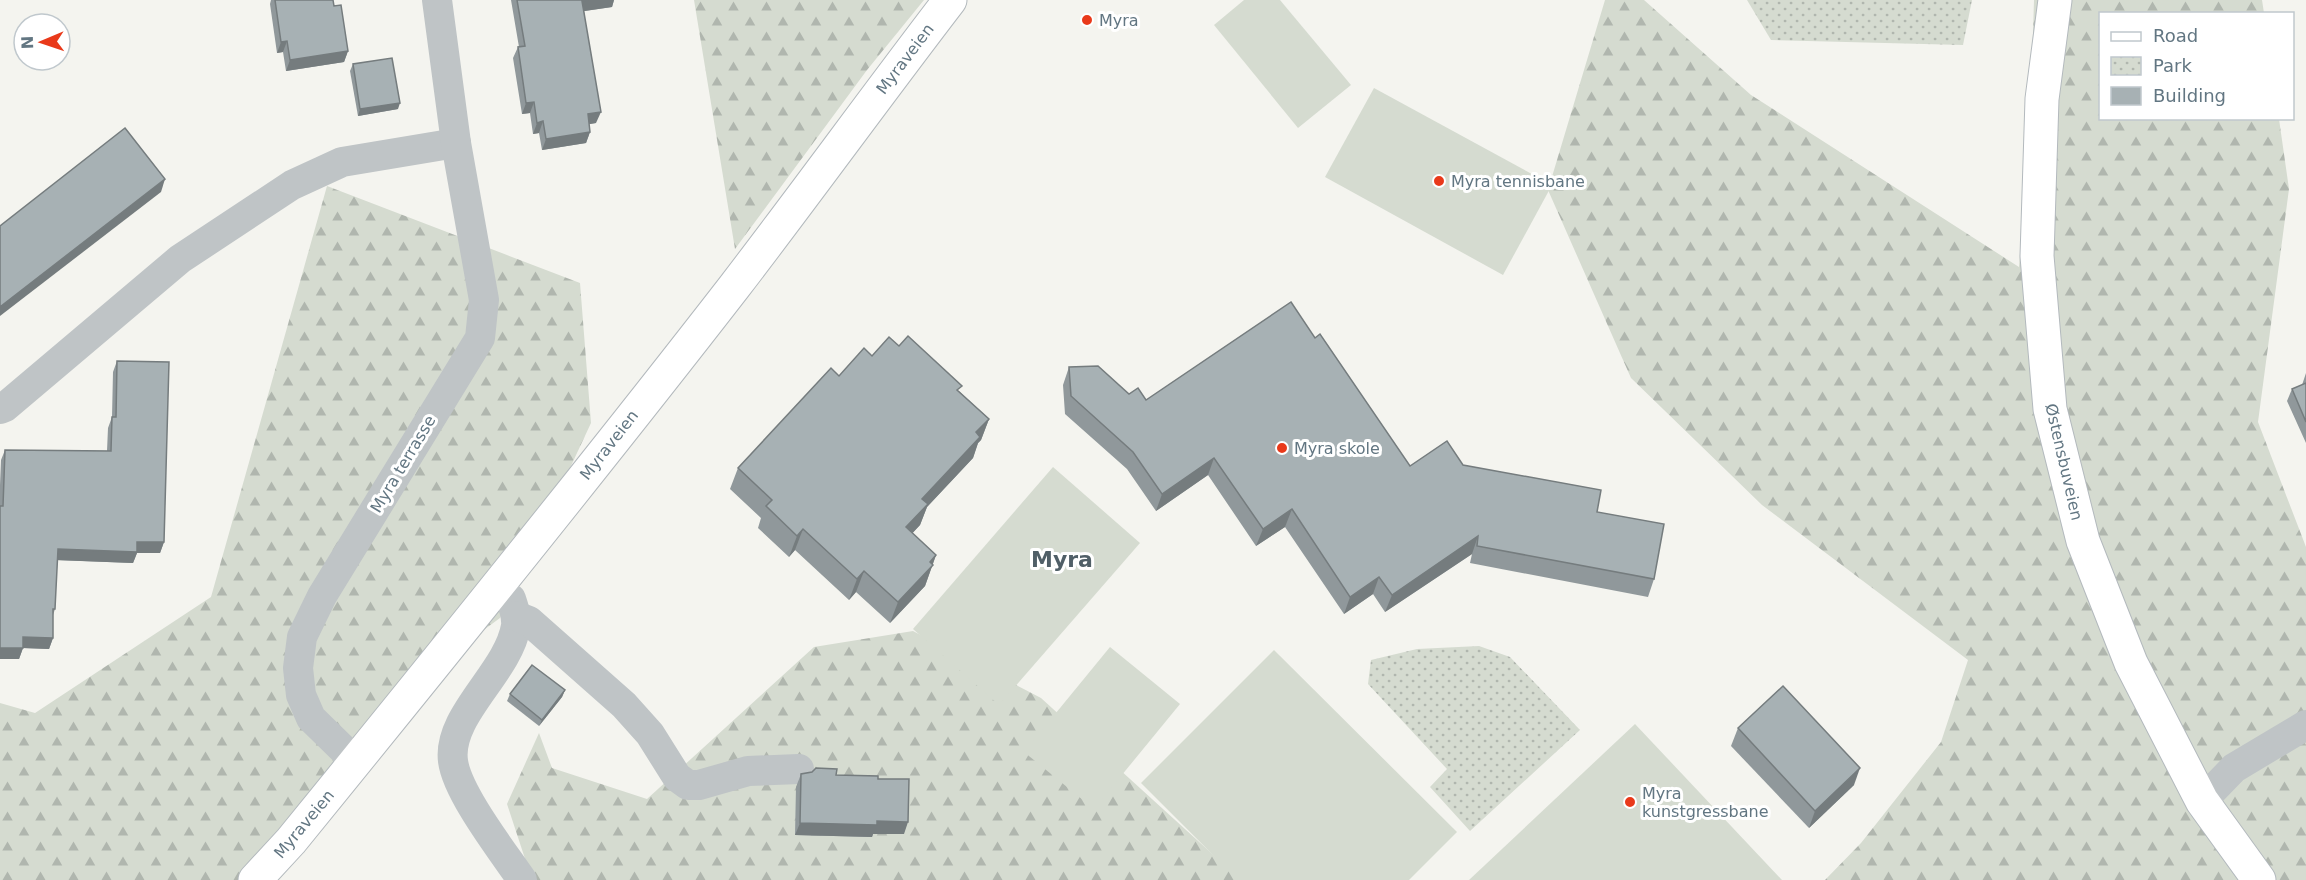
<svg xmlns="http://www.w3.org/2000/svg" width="2306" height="880" font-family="'DejaVu Sans',sans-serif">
<defs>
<pattern id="forest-firs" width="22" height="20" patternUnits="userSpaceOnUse" patternTransform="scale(1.5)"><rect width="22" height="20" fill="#d5dbd0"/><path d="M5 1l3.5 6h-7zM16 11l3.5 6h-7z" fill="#b0b6ae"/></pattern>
<pattern id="park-dots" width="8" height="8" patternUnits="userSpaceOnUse" patternTransform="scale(1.5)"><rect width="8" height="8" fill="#d5dbd0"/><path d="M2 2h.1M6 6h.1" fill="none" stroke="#b0b6ae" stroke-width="1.8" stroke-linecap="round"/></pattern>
</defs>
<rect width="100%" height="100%" fill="#f4f4ef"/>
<!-- forest -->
<g fill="url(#forest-firs)">
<polygon points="694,0 924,0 867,70 735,249"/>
<polygon points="1605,0 1644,0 1751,95 2019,267 2031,101 2034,0 2262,0 2264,13 2100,14 2100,118 2279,119 2289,189 2258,422 2306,547 2306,880 1825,880 1861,843 1941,742 1968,660 1762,505 1631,378 1548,190"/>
<polygon points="327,186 580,283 591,423 500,618 466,643 249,880 0,880 0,703 35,713 211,597"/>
<polygon points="913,631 1041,698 1241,880 532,880 507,804 539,733 552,768 647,799 814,647"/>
</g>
<!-- park -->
<g fill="url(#park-dots)">
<polygon points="1747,0 1972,0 1963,45 1771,40"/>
<polygon points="1479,646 1510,657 1580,730 1470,831 1430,787 1447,769 1368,684 1371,660 1417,649"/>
</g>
<!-- garden -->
<g fill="#d5dbd0">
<polygon points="1244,0 1280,0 1351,85 1298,128 1214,25"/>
<polygon points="1374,88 1552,185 1503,275 1325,177"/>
<polygon points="1053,467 1140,543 999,705 913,629"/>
<polygon points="1110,647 1180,704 1094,809 1024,752"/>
<polygon points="1274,650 1457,832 1409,880 1238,880 1141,783"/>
<polygon points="1635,724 1782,880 1469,880"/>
</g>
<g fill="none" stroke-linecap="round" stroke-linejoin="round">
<defs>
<g id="secondary">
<polyline points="2055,0 2042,99 2037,256 2050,409 2083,541 2131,663 2202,801 2259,880"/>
<path d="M255,880l36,-39c149,-183 298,-367 443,-554 73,-95 143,-192 216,-287"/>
</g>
</defs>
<!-- secondary casing -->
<use href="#secondary" stroke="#b3b9bd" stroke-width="35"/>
<!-- street -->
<g stroke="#bfc4c6" stroke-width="30">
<polyline points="0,409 5,407 180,259 292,185 342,162 456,143"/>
<path d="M511,599c3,9 6,18 5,27 -8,47 -69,89 -63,135 4,32 50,91 69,119"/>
<polyline points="516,616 529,621 624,705 650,734 677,777 688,785 699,785 748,771 799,769"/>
<polyline points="356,762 311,718 301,695 298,668 302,637 322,596 480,338 484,300 456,143 437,0"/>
<polyline points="2202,801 2234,768 2306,725"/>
</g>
<!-- secondary -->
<use href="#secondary" stroke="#fff" stroke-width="33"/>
</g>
<!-- wall -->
<g fill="#90989b">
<polygon points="271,0 333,0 334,6 348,51 344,62 286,71 283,52 277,53 270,4"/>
<polygon points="511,0 614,0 612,7 584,11 596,123 589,124 590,132 586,143 542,150 539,133 533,134 530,113 522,114 513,58 518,47 519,47"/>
<polygon points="353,64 398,109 358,116 350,71"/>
<polygon points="1315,338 1410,466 1463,465 1597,512 1654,579 1648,597 1470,563 1472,554 1385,612 1373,594 1344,614 1285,527 1256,546 1208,475 1156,511 1127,469 1065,414 1063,385 1069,367 1129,394 1146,400"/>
<polygon points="899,346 960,392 989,419 981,440 978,443 973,458 927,507 920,525 912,533 936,555 925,586 890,623 856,592 849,600 795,550 789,557 758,528 761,518 730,489 738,468 839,376 872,356"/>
<polygon points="117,361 164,542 160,553 137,553 133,563 57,560 55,609 53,615 53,638 49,649 23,648 19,659 0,659 0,485 1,460 5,450 107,451 108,428 112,417 113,372"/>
<polygon points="2306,373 2306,443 2287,401 2292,389 2302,385"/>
<polygon points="565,690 562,697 539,726 507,701 510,694"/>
<polygon points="1738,728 1854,785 1809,828 1731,746"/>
<polygon points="801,774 836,775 878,779 904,834 873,834 872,837 795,835 796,787"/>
</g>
<!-- shaded-wall -->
<g fill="#757c7e">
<polygon points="588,0 614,0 612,7 578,12 582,1"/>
<polygon points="287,41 283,52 277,53 281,42"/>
<polygon points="348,51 344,62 286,71 290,60"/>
<polygon points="534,102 530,113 522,114 526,103"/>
<polygon points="400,103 398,109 358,116 360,109"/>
<polygon points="601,112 596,123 584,125 588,114"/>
<polygon points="543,121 539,133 533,134 537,123"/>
<polygon points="590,132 586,143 542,150 546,139"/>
<polygon points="165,179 161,192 0,316 0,307"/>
<polygon points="989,419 981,440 978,443 973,458 927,507 920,525 898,549 906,527 922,499 976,432"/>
<polygon points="1214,458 1208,475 1156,511 1162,494"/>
<polygon points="1292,509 1285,527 1256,546 1263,529"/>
<polygon points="803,529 795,550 789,557 797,536"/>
<polygon points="1478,536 1472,554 1385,612 1392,595"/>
<polygon points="137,542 164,542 160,553 137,553 133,563 54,560 58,549"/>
<polygon points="936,555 925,586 890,623 898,602"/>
<polygon points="864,571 856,592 849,600 857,579"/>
<polygon points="1379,577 1373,594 1344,614 1350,597"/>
<polygon points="23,637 53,638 49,649 23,648 19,659 0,659 0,648"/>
<polygon points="565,690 562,697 539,726 542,720"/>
<polygon points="1860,768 1854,785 1809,828 1815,811"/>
<polygon points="877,821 908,822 904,834 873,834 872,837 795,835 800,823"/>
</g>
<!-- building -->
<g fill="#a7b1b4" stroke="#757c7e" stroke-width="1.5">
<polygon points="275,0 333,0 334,6 341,5 348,51 290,60 287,41 281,42"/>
<polygon points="517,0 588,0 582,1 601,112 588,114 590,132 546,139 543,121 537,123 534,102 526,103 518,47 525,46"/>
<polygon points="392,58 400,103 360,109 353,64"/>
<polygon points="125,128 165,179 0,307 0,226"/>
<polygon points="1291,302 1315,338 1320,334 1410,466 1447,441 1463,465 1601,490 1597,512 1664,524 1654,579 1477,546 1478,536 1392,595 1379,577 1350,597 1292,509 1263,529 1214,458 1162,494 1133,452 1071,396 1069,367 1098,366 1129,394 1138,388 1146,400"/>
<polygon points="908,336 962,386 957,390 989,419 976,432 980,437 922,499 928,504 906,527 936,555 930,562 933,565 898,602 864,571 857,579 803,529 797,536 766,506 772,500 738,468 831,368 839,376 864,348 872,356 889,337 899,346"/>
<polygon points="117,361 169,362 164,542 137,542 137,552 58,549 55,609 53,609 53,638 23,637 23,648 0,648 0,506 3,506 5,450 111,451 112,417 116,417"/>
<polygon points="2306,383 2306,422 2292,389"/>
<polygon points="532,665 565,690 542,720 510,694"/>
<polygon points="1783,686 1860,768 1815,811 1738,728"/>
<polygon points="816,768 837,769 836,775 878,776 878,779 909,779 908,822 877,821 877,825 800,823 801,774 812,772"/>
</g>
<!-- markers -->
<g fill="#e9391a" stroke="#fff" stroke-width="2">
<circle cx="1087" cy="20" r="6"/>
<circle cx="1439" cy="181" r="6"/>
<circle cx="1282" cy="448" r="6"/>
<circle cx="1630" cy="802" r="6"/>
</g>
<g text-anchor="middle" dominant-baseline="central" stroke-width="6" stroke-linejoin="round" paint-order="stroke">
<!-- poi labels -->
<g font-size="16" fill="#627682" stroke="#fff" text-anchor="start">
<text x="1099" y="20">Myra</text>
<text x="1451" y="181">Myra tennisbane</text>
<text x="1294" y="448">Myra skole</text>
<text x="1642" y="793">Myra<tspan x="1642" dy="18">kunstgressbane</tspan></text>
</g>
<!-- street labels -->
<g font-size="16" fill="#627682" stroke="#fff">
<text transform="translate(905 59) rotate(-53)">Myraveien</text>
<text transform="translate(609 445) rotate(-52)">Myraveien</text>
<text transform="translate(2064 462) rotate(77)">Østensbuveien</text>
<text transform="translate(403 464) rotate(-59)">Myra terrasse</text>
<text transform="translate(304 824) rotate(-50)">Myraveien</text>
</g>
<!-- district labels -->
<g font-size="22" font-weight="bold" fill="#505f67" stroke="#fff">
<text x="1062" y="559">Myra</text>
</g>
</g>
<!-- legend -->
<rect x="2099" y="12" width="195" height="108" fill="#ffffff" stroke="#c0c8cd" stroke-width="1.5"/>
<rect x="2111" y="32" width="30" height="9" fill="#ffffff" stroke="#c0c8cd" stroke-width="1.5"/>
<text x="2153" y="42" font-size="18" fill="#627682">Road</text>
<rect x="2111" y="57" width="30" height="18" fill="url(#park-dots)" stroke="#c0c8cd" stroke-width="1.5"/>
<text x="2153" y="72" font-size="18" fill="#627682">Park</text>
<rect x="2111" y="87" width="30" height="18" fill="#a7b1b4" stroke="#c0c8cd" stroke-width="1.5"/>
<text x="2153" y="102" font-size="18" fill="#627682">Building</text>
<!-- north arrow -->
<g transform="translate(42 42) rotate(268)"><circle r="28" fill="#ffffff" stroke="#c0c8cd" stroke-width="1.5"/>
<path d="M0-4.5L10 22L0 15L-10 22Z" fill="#e9391a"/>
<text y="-9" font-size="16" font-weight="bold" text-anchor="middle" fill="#627682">N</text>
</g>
</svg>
